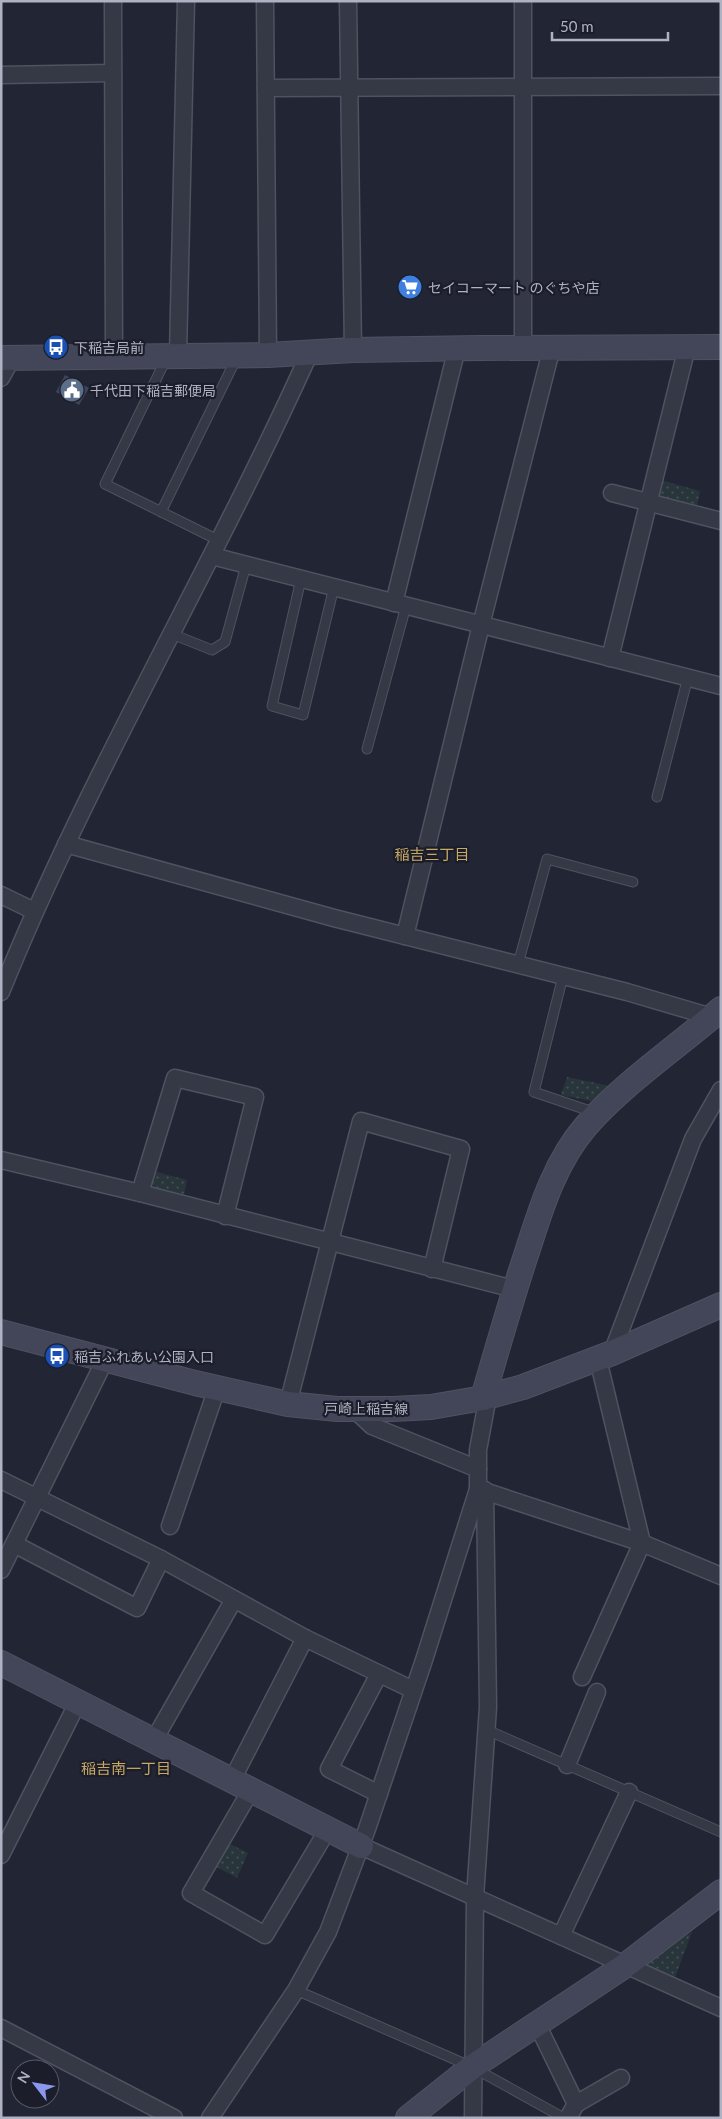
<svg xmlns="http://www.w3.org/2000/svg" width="722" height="2119" font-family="Lato,'Noto Sans JP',sans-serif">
<defs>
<pattern id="park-dots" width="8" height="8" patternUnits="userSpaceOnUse" patternTransform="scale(1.25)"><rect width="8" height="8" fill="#28353a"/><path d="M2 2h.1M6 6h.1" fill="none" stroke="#455055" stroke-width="1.8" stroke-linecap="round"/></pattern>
</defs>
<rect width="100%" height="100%" fill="#222534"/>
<!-- park -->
<g fill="url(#park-dots)">
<polygon points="657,479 700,491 696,511 652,499"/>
<polygon points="567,1077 620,1088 605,1104 561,1095"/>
<polygon points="153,1171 187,1180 183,1200 149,1191"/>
<polygon points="222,1840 248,1853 237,1878 209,1863"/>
<polygon points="692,1932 673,1983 631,1966"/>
</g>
<!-- building -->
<polygon fill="#404457" points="65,375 89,388 79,405 56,392"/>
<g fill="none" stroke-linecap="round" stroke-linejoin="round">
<defs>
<g id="lane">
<polyline points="166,359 105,484 220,541"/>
<polyline points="161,512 237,357"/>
<polyline points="301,579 272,706 303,715 334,587"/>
<polyline points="172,634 212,650 225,642 246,565"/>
<polyline points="367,749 406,606"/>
<polyline points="657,797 688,677"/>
<polyline points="518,964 547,859 633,882"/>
<polyline points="563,976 534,1092 596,1113"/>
<polyline points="487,1730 721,1832"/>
<polyline points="296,1990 472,2067 564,2118"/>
</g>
<g id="street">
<polyline points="113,1 114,357"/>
<polyline points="265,1 268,355"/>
<polyline points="348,1 353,350"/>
<polyline points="1,75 113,73"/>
<polyline points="266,88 721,86"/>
<polyline points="523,347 523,1"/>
<polyline points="178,355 186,1"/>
<polyline points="1,378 12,358"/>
<polyline points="612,493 721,521"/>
<polyline points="212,556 721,686"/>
<polyline points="394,603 457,348"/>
<polyline points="610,658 687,347"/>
<polyline points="66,844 334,918 627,992 712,1017"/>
<polyline points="1,895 34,911"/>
<polyline points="405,936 481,625 552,347"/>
<path d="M1,992c89,-220 212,-424 309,-640"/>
<polyline points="1,1160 140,1193 514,1289"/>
<polyline points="140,1193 175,1078 255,1097 225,1216"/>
<polyline points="612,1353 693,1139 721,1090"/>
<polyline points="288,1404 361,1121 461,1149 432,1269"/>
<polyline points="355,1410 372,1426 478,1469"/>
<polyline points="1,1480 161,1559 305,1638 413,1690"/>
<polyline points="478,1489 642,1543 721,1576"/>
<polyline points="170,1526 217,1388"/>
<polyline points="14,1544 137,1608 161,1559"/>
<polyline points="1,1570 105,1360"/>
<polyline points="379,1674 329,1769 379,1794"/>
<polyline points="582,1677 642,1543 598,1359"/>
<polyline points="154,1740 233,1601"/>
<polyline points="567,1765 597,1692"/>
<polyline points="232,1780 305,1638"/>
<polyline points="251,1790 191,1893 265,1935 328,1829"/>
<polyline points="361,1846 721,2008"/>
<polyline points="1,1855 78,1702"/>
<polyline points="561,1936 629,1792"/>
<polyline points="537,2024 576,2104 568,2118"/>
<polyline points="1,2028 174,2118"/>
<polyline points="576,2104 621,2078"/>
<polyline points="210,2118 296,1990 328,1932 367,1829 424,1660 478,1489 478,1450 486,1407 483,1398"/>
<polyline points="473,2118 475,1897 488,1707 485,1490"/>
</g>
<g id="secondary">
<polyline points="1,358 268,355 353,350 480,348 721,347"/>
<polyline points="1,1332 195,1383 288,1404 337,1409 393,1409 431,1407 483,1398 523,1387 612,1353 721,1305"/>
<path d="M483,1398c14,-49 28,-98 44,-146 14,-44 28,-90 59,-126 39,-44 90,-78 135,-117"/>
<polyline points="1,1663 361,1846"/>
<polyline points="408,2118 472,2067 626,1965 721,1892"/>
</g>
</defs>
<!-- lane casing -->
<use href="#lane" stroke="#4f5260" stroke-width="11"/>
<!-- street casing -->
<use href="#street" stroke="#4f5260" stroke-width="19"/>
<!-- secondary casing -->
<use href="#secondary" stroke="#4f5260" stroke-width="26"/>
<!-- lane -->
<use href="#lane" stroke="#353845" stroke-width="9"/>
<!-- street -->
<use href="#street" stroke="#353845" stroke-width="16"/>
<!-- secondary -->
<use href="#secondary" stroke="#434658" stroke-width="24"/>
</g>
<!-- icons -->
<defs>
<symbol id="supermarket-disc" viewBox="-11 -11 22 22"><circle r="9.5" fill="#3f7fe0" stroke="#1b1d2a"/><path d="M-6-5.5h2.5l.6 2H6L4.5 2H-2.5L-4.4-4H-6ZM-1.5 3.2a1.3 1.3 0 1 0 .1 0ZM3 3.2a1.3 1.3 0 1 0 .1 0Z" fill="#fff"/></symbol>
<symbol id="bus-disc" viewBox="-11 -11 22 22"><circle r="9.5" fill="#1a4fb4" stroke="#1b1d2a"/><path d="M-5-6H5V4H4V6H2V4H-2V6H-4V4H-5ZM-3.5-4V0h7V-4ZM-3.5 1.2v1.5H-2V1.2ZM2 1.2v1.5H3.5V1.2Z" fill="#fff"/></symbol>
<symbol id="civic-disc" viewBox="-11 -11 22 22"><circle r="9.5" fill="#5c6f8a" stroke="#1b1d2a"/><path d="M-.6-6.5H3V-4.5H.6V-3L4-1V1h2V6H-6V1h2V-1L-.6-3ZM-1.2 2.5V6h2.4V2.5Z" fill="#fff"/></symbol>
</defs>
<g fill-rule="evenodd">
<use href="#supermarket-disc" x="396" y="273" width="28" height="28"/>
<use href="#bus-disc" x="42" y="333" width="28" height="28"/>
<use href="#civic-disc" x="58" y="376" width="28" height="28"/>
<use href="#bus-disc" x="43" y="1342" width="28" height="28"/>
</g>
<g text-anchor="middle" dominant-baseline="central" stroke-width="4.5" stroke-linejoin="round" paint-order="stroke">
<!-- poi labels -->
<g font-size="14" fill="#afb2c2" stroke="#1b1d2a" text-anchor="start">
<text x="428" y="287">セイコーマート のぐちや店</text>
<text x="74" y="347">下稲吉局前</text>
<text x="90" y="390">千代田下稲吉郵便局</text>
<text x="74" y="1356">稲吉ふれあい公園入口</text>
</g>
<!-- street labels -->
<g font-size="14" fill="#afb2c2" stroke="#1b1d2a">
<text x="366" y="1408">戸崎上稲吉線</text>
</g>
<!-- neighbourhood labels -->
<g font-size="15" fill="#c7a965" stroke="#1b1d2a">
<text x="432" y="854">稲吉三丁目</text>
<text x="126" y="1768">稲吉南一丁目</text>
</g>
</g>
<!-- border -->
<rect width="722" height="2119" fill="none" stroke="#afb2c2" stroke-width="5"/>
<!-- north arrow -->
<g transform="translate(35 2084) rotate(301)"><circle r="24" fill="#1b1d2a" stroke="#565967"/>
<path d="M0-4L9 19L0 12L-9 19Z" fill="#8a97ec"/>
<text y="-8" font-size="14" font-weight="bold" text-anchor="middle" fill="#afb2c2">N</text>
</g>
<!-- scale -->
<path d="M552 32v8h116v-8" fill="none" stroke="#afb2c2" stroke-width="2.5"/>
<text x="560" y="32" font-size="15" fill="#afb2c2" stroke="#1b1d2a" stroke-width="4" paint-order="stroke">50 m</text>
</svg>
